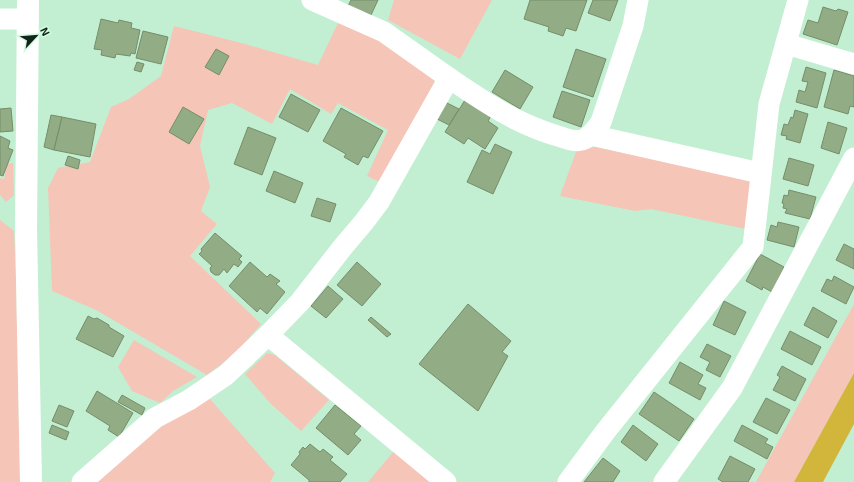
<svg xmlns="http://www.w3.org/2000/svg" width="854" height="482" font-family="'Exo 2',sans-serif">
<rect width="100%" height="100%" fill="#c2efd1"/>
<!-- green -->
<g fill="#f5c5b8">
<polygon points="394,0 492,0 460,59 388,20"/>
<polygon points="338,23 384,42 434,80 434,91 382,183 367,176 388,130 338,103 331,114 290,89 272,124 232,103 208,110 200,146 210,187 201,211 217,224 190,256 261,324 236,353 207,375 96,310 52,291 48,188 58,168 90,162 111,107 129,99 161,76 174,26 245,44 318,65"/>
<polygon points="596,147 748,178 752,183 746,229 651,209 635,211 560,196 577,149"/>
<polygon points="13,163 14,195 6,202 0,195 0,178 4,179 7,164"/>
<polygon points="0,220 14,231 16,278 20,482 0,482"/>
<polygon points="854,304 854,373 794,482 756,482"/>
<polygon points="134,340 197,377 173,391 160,403 132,391 118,367"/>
<polygon points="267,353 275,355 329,400 301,431 270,403 245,374"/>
<polygon points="210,399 275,473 270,482 95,482 162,425"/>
<polygon points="394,451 431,482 368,482"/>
</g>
<!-- water -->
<polygon fill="#d2b63c" points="854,373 854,424 823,482 794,482"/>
<!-- building -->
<g fill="#92ac86" stroke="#758e69">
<polygon points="351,0 378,0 371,15 348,6"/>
<polygon points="530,0 587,0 576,31 566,28 563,36 548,31 549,27 524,19"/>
<polygon points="593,0 618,0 610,21 588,13"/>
<polygon points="823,7 836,11 838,9 848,12 837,45 803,34 808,20 818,23"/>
<polygon points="101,19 118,23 119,20 132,23 131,28 140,30 135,54 131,53 130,56 116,54 115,58 101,55 102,50 94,49"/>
<polygon points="143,31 168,37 161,64 136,58"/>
<polygon points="216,49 229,56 219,75 205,67"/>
<polygon points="576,49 606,59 593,97 563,87"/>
<polygon points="137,62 144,64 141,72 134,70"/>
<polygon points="806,67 826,73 817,108 796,102 799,90 805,92 808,82 802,81"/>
<polygon points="505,70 533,87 520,109 492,92"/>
<polygon points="834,70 854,76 854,107 850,106 848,114 824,107"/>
<polygon points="562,91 590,100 581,127 553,117"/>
<polygon points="291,94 320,110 308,132 279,117"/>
<polygon points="465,100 491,116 488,121 498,128 485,149 468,138 464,144 445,132"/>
<polygon points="445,102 459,109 449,125 437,119"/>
<polygon points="183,107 204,119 189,144 169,132"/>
<polygon points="11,108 13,131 0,132 0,109"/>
<polygon points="341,108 383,131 368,158 363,156 358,165 344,157 346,154 323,141"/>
<polygon points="795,110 808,114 800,143 786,139 787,136 781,135 784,124 788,125 791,117 793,118"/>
<polygon points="51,115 62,117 54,150 44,147"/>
<polygon points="62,117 96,124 90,157 54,150"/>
<polygon points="828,122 847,128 839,154 821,148"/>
<polygon points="248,127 276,138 262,175 234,164"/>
<polygon points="0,136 10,141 8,148 13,150 3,176 0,175"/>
<polygon points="495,144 512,152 493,194 467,182 482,150 490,154"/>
<polygon points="68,156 80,160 78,169 65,165"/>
<polygon points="789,158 814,165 808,186 783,179"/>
<polygon points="274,171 303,183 295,203 266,191"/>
<polygon points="789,190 816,197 810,219 785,213 787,209 783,208 784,204 782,203 784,195 788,196"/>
<polygon points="317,198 336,204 330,222 311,216"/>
<polygon points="778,222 799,227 794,247 767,240 771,225 777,227"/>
<polygon points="215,233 242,256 239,259 242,262 238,267 234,264 227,273 224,269 219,275 215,275 211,272 210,268 212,266 199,254 202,251 201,249"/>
<polygon points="844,244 854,249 854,269 836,260"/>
<polygon points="760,254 784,267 772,292 763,287 762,290 746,281"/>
<polygon points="250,262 267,277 270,274 280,281 276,284 285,292 267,314 260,308 257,312 229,286"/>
<polygon points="357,262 381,284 362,306 337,285"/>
<polygon points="834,276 854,287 846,304 821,291 827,279 832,281"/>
<polygon points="328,286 343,299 326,318 311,306"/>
<polygon points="724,301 746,312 735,335 713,325"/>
<polygon points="468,304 511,341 502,352 508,356 478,411 419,364"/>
<polygon points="813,307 837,321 828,338 804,325"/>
<polygon points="88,316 94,319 97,318 109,325 109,327 124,336 113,357 76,339"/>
<polygon points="371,317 391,334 387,337 368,320"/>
<polygon points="790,331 821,347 812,365 781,349"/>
<polygon points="707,344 731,356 720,377 706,370 710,362 700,357"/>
<polygon points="680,362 703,375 698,384 706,388 700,400 669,383"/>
<polygon points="782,366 806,379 795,401 773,390 780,377 777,375"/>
<polygon points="97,391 133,413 119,437 108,430 110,426 86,411"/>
<polygon points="654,392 694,419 679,441 639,414"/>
<polygon points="122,395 145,408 142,415 118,402"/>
<polygon points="766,398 790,410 777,434 753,422"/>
<polygon points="59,405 74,411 67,427 52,421"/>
<polygon points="335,405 361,426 354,434 361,440 348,455 316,428"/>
<polygon points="52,425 69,432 66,440 49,433"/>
<polygon points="633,425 658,444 646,461 621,442"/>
<polygon points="742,425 768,439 765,443 773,447 767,459 734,441"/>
<polygon points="310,444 320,452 323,449 333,457 330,460 347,474 340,482 309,482 309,480 291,465 300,454 299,452 303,447 305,449"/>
<polygon points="730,456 755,469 748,482 723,482 718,479"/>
<polygon points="603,458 620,471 613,482 584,482"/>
</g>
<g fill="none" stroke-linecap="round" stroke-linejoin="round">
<!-- minor -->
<g stroke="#fff" stroke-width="21">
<polyline points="0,19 28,19"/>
<polyline points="786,44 854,64"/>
<path d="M449,78c37,25 67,46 112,59 6,2 14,5 21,3 9,-3 14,-11 19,-18l32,-96 5,-26"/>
<polyline points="591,135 760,173"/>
<polyline points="268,335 446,482"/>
<polyline points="82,482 155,418 189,400 226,375 268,335 300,302 342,248 364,222 379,202 449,78 384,32 312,0"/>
<polyline points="568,482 605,432 753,247 769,104 798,0"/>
<polyline points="664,482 732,388 854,158"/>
</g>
<!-- tertiary -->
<polyline stroke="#fff" stroke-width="22" points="28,0 26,229 31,482"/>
</g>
<!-- north arrow -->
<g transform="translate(36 36) rotate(64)" stroke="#cffcde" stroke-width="3" paint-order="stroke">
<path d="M0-3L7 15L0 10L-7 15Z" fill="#122319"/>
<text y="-6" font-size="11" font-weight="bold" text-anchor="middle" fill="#122319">N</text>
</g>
</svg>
